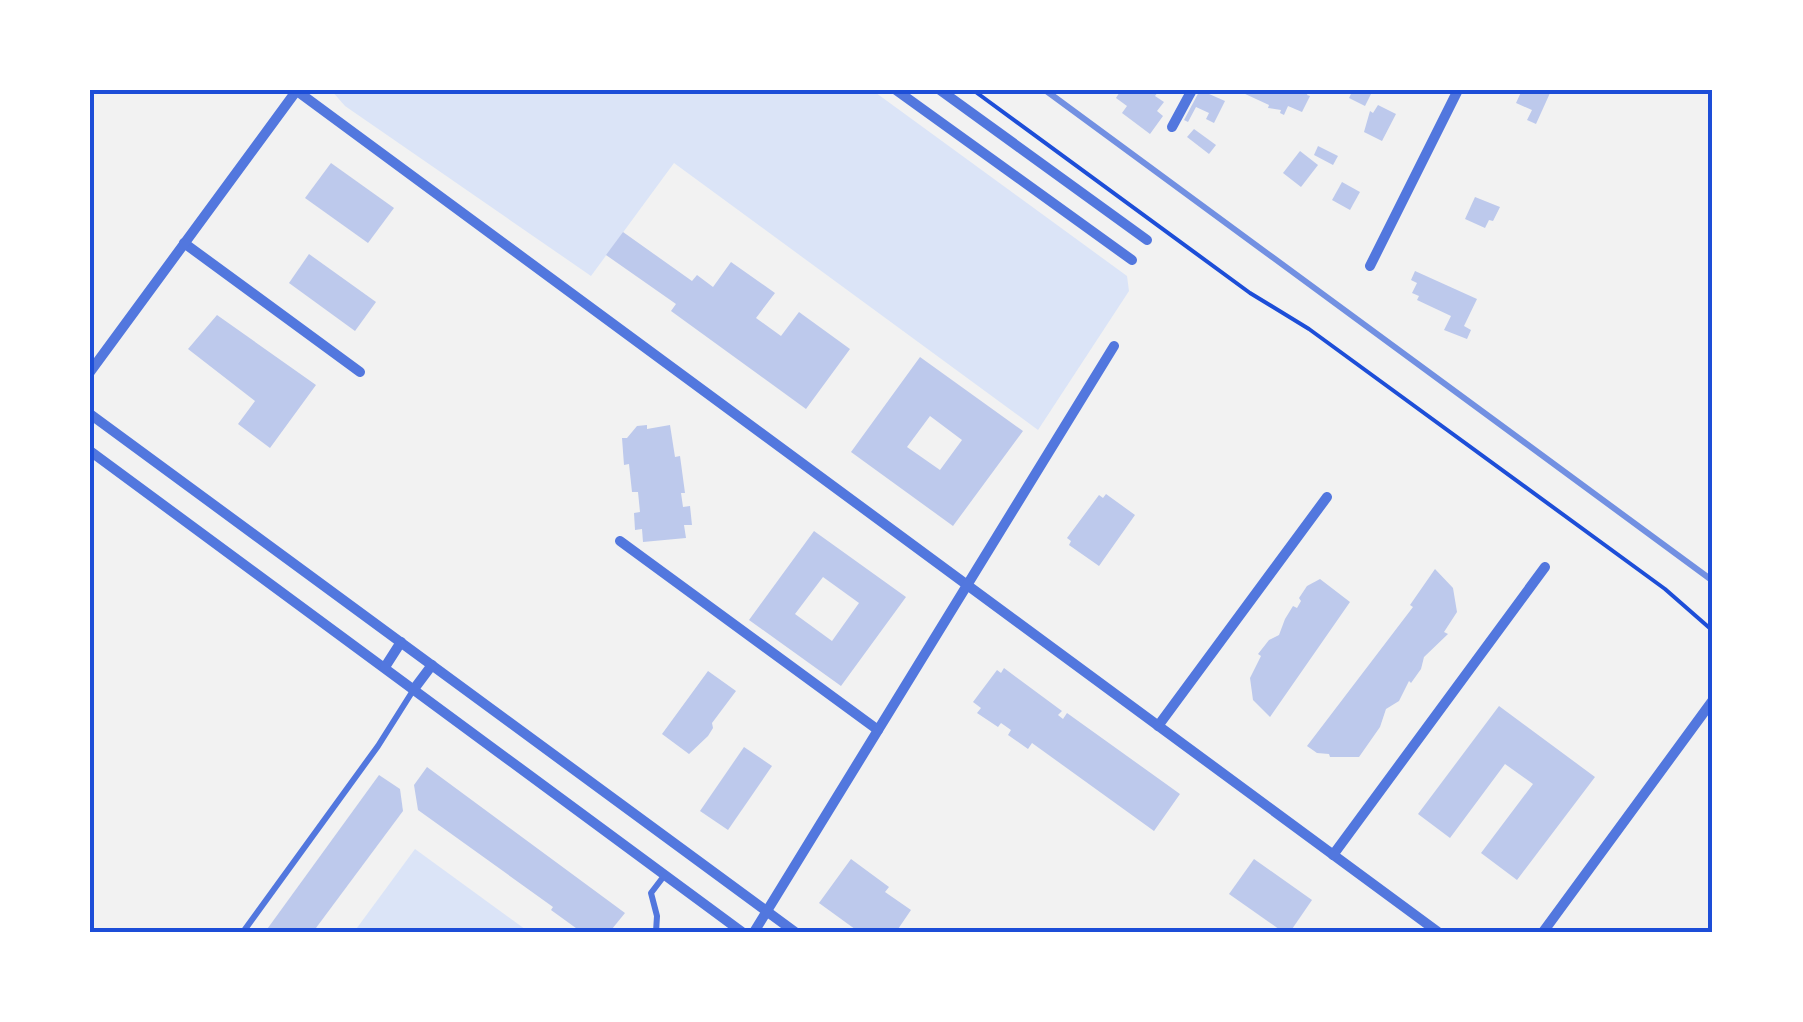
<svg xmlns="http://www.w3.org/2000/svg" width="1803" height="1022" font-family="Commissioner,sans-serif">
<rect width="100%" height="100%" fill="#f2f2f2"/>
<!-- green -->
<g fill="#dbe4f7">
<polygon points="331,90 872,90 1127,276 1129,291 1038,430 674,163 591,276 345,106"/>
<polygon points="415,849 529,932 354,932"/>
</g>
<!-- building -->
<g fill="#bdc9ec" fill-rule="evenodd">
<polygon points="1121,90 1158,92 1155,96 1164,102 1157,111 1163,116 1150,134 1122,113 1127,106 1116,98"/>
<polygon points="1200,90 1225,101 1214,123 1206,119 1209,113 1196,107 1188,122 1184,120"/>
<polygon points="1245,90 1309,90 1307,95 1310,96 1302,112 1288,106 1284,115 1280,113 1281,110 1268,108 1269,105 1243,93"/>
<polygon points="1353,90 1373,90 1365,106 1349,98"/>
<polygon points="1522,90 1542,90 1550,93 1536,124 1527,120 1532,110 1516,103"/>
<polygon points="1378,105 1396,114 1382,141 1364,132 1370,111 1373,113"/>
<polygon points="1194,129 1216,145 1209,154 1187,137"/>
<polygon points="1318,146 1338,156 1333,165 1314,155"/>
<polygon points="1300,151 1318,165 1301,187 1283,173"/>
<polygon points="331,163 394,208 368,243 305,198"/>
<polygon points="1342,182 1360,192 1350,210 1332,200"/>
<polygon points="1475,197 1500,207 1493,221 1489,220 1485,228 1465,219"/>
<polygon points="623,232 692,281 697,275 713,287 731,262 775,293 756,318 781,336 799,312 850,349 806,409 671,311 676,304 606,255"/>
<polygon points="309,254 376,302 355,331 289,283"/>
<polygon points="1415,271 1477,299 1464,326 1471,330 1467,339 1444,330 1451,316 1417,300 1419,296 1412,293 1417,283 1411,280"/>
<polygon points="217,315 316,385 270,448 238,424 255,401 188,349"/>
<path d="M920,357l103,74 -70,95 -102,-74zM930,416l32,24 -22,30 -33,-23z"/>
<polygon points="647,425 647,429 670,425 675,457 680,456 685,493 681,493 683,507 690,506 692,525 684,525 686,538 643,542 642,529 635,530 634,513 640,512 638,492 632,492 629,464 624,465 622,438 627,438 637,426"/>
<polygon points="1106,494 1135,515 1099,566 1069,545 1071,541 1067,538 1099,495 1103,498"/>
<path d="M814,531l92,66 -65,89 -92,-66zM823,577l36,26 -27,38 -37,-27z"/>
<polygon points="1435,569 1453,588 1457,612 1444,632 1448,634 1424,657 1421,669 1411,683 1409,681 1399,701 1386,709 1380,727 1359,757 1330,757 1329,754 1317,753 1307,746 1413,607 1410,605"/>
<polygon points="1320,579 1350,602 1270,717 1253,700 1250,678 1261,656 1258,654 1269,640 1279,635 1285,619 1293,606 1297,608 1301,601 1299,598 1307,586"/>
<polygon points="1004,668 1062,711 1058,715 1063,719 1067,713 1180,794 1154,831 1032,743 1028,749 1008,735 1011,730 1001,723 998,727 977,713 981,708 973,702 997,670 1001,673"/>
<polygon points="708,671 736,691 712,723 713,728 708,736 689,754 662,734"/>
<polygon points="1499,706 1595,777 1517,880 1481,853 1533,784 1505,764 1450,838 1418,814"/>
<polygon points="744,747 772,766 728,830 700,811"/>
<polygon points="427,767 625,913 612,929 617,932 588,932 582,928 580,931 551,910 553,907 418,810 414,785"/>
<polygon points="379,775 400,789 403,811 313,932 265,932"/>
<polygon points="851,859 889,887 885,892 911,910 896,932 859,932 819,903"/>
<polygon points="1254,859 1312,900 1290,932 1283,932 1229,894"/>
</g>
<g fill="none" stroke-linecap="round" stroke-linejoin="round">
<!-- path -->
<polyline stroke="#1d4ed8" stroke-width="4" points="973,90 1250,293 1309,329 1665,589 1713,631"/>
<!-- service -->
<g stroke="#5277de" stroke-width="6">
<polyline points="243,932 378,746 414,689"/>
<polyline points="656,932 657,916 651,893 664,876"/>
</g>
<!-- minor -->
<g stroke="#5277de" stroke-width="10">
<polyline points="896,90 1132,260"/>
<polyline points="940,90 1147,240"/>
<polyline points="297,91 1438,932"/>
<polyline points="1172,127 1192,90"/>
<polyline points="184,243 360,372"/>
<polyline points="1370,266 1458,90"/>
<polyline points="90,372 297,90"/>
<polyline points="90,414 795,932"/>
<polyline points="90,451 742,932"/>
<polyline points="620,541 878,730"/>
<polyline points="385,667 401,642"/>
<polyline points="414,689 432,665"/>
<polyline points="1158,726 1327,497"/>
<polyline points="1333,855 1545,567"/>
<polyline points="754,932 1114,346"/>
<polyline points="1543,932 1713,700"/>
</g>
<!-- rail -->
<polyline stroke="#7290e2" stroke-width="6" points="1045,90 1713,581"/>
</g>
<!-- border -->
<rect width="1803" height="1022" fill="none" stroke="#ffffff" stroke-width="185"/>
<rect x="92" y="92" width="1618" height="838" fill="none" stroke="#1d4ed8" stroke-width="4"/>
</svg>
